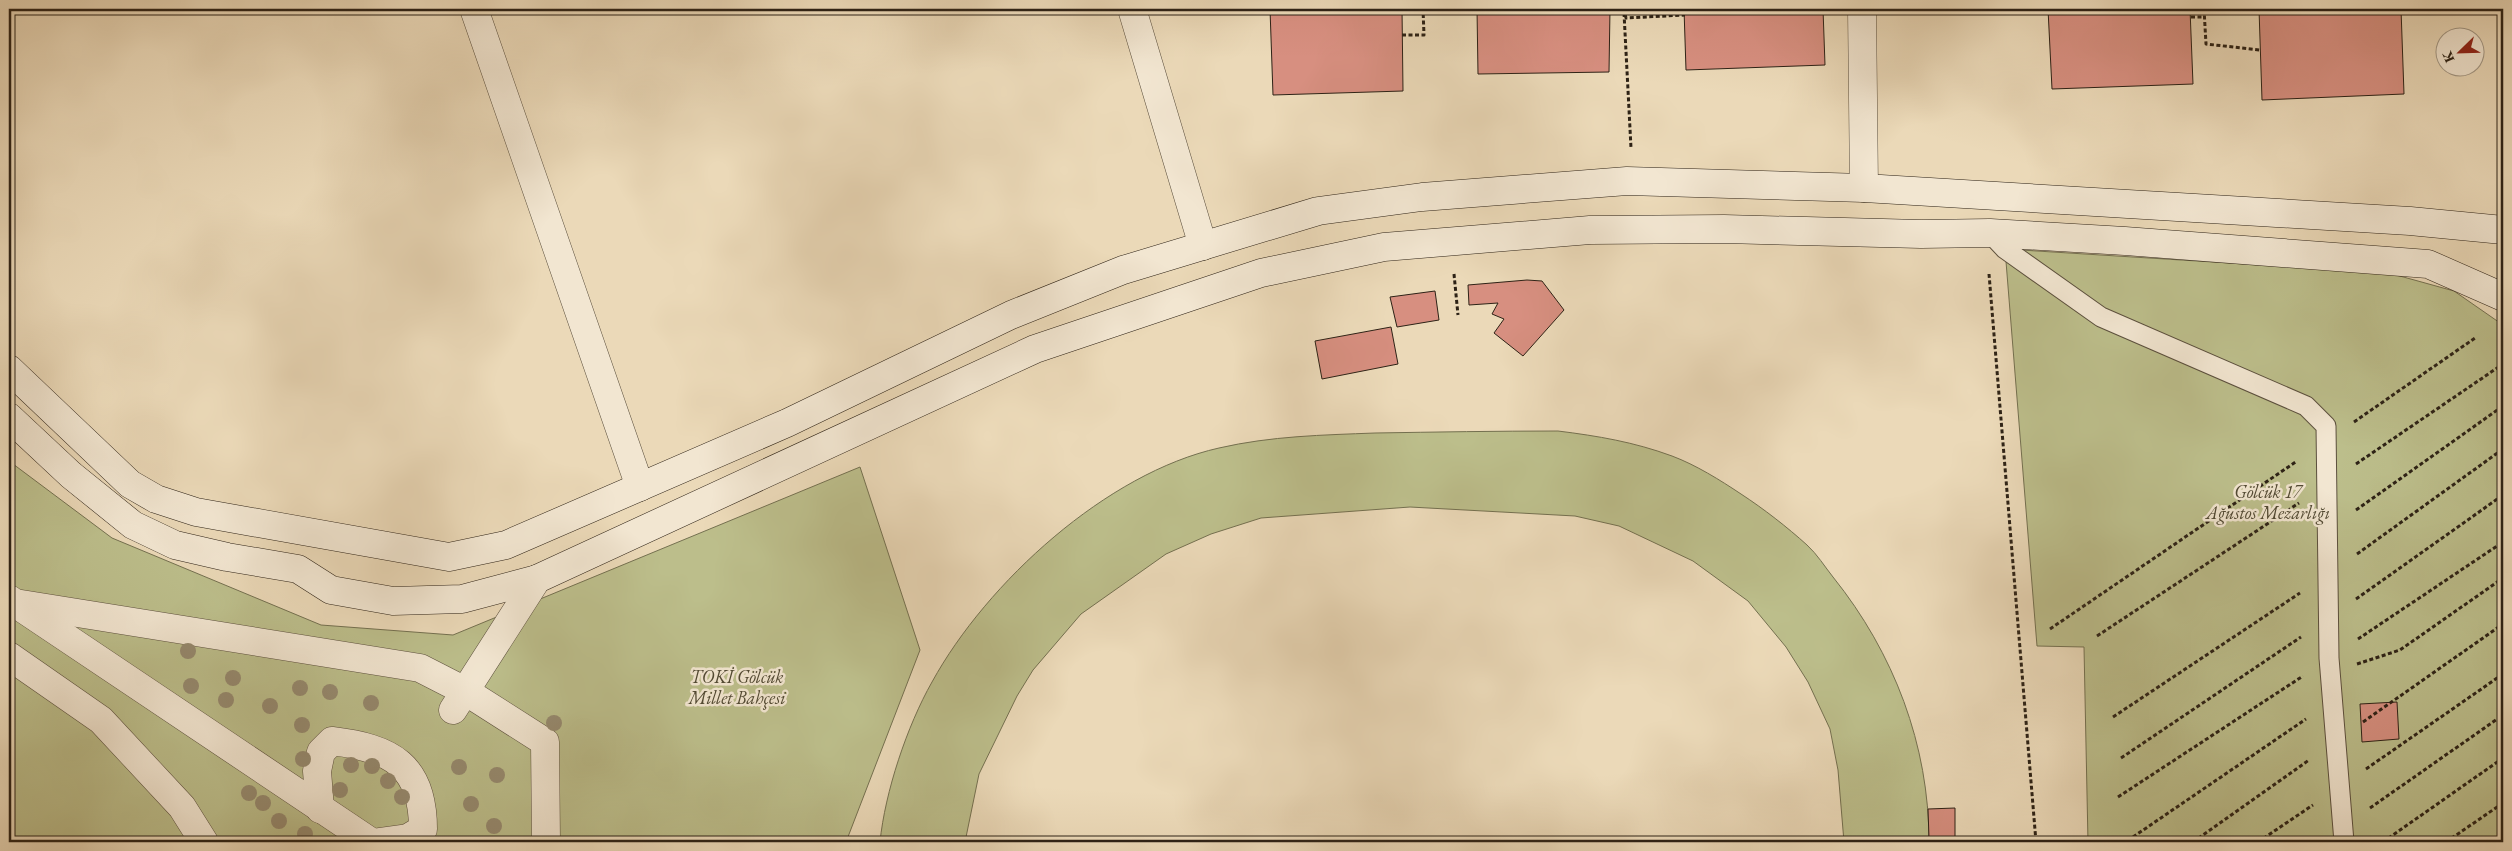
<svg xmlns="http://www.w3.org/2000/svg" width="2512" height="851" font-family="'EB Garamond',serif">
<rect width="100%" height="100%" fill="#ebd9b8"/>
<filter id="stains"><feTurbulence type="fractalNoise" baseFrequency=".004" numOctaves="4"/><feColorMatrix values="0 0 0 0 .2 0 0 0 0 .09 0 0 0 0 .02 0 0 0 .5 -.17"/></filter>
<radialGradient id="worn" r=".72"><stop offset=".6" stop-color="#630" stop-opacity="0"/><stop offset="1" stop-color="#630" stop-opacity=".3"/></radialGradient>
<!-- green -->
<g fill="#bcbe8b" stroke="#747050">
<polygon points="2005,249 2389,273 2454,291 2503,325 2503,842 2088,842 2084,647 2037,646"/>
<path d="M1558,431c40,5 76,11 114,25 24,9 48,24 69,38 23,15 46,33 66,51 10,9 18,22 26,32 61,76 96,168 96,265h-85l-6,-72 -8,-41 -22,-47 -22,-35 -38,-46 -55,-40 -74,-35 -44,-10 -165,-9 -149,11 -50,16 -45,20 -85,60 -48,56 -16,26 -38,78 -14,68h-85c5,-50 27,-116 52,-160 55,-100 175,-209 287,-234 52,-12 104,-13 156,-15 61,-1 122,-2 183,-2z"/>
<polygon points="9,461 112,538 321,625 453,635 860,467 920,650 846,842 9,842"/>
</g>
<!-- building -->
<g fill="#d78f80" stroke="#2d2216">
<polygon points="1270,9 1402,9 1403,91 1273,95"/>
<polygon points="1477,9 1610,9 1609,72 1478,74"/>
<polygon points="1684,9 1823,9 1825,65 1686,70"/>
<polygon points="2048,9 2190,9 2193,84 2052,89"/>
<polygon points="2259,9 2401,9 2404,94 2262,100"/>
<polygon points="1527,280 1542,281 1564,310 1523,356 1494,333 1504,319 1492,314 1498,303 1469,305 1468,285"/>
<polygon points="1435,291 1439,320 1397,327 1390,297"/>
<polygon points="1391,327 1398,364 1322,379 1315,341"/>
<polygon points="2397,702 2399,739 2362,742 2360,704"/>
<polygon points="1955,808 1955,837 1929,838 1928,809"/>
</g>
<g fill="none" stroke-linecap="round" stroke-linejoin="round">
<defs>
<polyline id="service" points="1990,233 2005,249 2101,317 2306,406 2326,426 2329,658 2344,842"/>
<g id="pedestrian">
<polyline points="9,599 15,603 420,668 465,691 545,742 546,842"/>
<polyline points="22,608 371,842"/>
<polyline points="9,656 101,720 182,807 204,842"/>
<polyline points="453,710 537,579"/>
<path d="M320,809l-3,-38 4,-19 11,-11c59,7 91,24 91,88l-15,9 -29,4"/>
</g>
<g id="minor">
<polyline points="474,9 640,487"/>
<polyline points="1132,9 1203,246"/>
<polyline points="1862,9 1864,188"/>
</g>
<g id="secondary">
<polyline points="9,369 130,484 156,499 196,512 449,557 506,545 787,423 1011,315 1123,270 1318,211 1422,197 1627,181 1864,188 2410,221 2503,230"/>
<polyline points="9,417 71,475 133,525 175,545 227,557 298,569 331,590 393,601 462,599 537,579 1035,349 1261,273 1384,247 1590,230 1724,229 1921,234 1990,233 2125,241 2428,264 2503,297"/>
</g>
</defs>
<!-- service casing -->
<use href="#service" stroke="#5c503e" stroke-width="21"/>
<!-- pedestrian casing -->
<use href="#pedestrian" stroke="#5c503e" stroke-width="29"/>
<!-- minor casing -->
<use href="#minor" stroke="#5c503e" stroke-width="29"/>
<!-- secondary casing -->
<use href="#secondary" stroke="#2d2216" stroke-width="29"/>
<!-- path -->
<g stroke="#2d2216" stroke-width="3" stroke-dasharray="4 2.5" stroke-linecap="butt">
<polyline points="1624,9 1626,18 1685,15"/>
<polyline points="2204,9 2206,44 2260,50"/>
<polyline points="1624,13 1631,148"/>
<polyline points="2191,17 2204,17"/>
<polyline points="1402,35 1424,35 1423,9"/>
<polyline points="1454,274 1458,315"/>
<polyline points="1989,274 2036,842"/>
<polyline points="2354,422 2475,338"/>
<polyline points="2356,464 2503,364"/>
<polyline points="2356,510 2503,406"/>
<polyline points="2357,554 2503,449"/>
<polyline points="2356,599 2503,495"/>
<polyline points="2050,629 2297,461"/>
<polyline points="2097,636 2299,503"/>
<polyline points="2358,639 2503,542"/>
<polyline points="2357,664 2400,650 2503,578"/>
<polyline points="2113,717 2300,593"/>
<polyline points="2363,722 2503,624"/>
<polyline points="2121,758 2301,637"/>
<polyline points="2366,769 2503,674"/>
<polyline points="2118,797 2303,676"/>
<polyline points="2370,808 2503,715"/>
<polyline points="2133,837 2306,719"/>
<polyline points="2193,842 2309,760"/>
<polyline points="2258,842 2313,805"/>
<polyline points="2383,842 2503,758"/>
<polyline points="2446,842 2503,803"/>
</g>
<!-- service -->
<use href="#service" stroke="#f2e6d1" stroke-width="19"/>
<!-- pedestrian -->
<use href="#pedestrian" stroke="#f2e6d1" stroke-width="28"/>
<!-- minor -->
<use href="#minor" stroke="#f2e6d1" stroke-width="28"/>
<!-- secondary -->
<use href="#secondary" stroke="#f2e6d1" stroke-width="28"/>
</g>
<!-- trees -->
<g fill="#968a6f">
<circle cx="188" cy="651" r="8"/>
<circle cx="233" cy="678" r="8"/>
<circle cx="191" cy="686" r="8"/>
<circle cx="300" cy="688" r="8"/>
<circle cx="330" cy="692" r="8"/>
<circle cx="226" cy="700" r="8"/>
<circle cx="371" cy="703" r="8"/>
<circle cx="270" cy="706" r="8"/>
<circle cx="554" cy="723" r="8"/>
<circle cx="302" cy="725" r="8"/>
<circle cx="303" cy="759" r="8"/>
<circle cx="351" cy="765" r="8"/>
<circle cx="372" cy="766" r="8"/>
<circle cx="459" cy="767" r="8"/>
<circle cx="497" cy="775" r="8"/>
<circle cx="388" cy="781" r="8"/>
<circle cx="340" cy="790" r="8"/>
<circle cx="249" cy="793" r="8"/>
<circle cx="402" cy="797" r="8"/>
<circle cx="263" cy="803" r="8"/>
<circle cx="471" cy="804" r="8"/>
<circle cx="279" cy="821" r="8"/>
<circle cx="494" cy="826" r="8"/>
<circle cx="305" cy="834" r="8"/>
</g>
<g text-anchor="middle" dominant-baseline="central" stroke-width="5" stroke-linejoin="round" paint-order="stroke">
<!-- park labels -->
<g font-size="18" font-style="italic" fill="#514933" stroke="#f2e6d1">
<text x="2268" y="491">Gölcük 17<tspan x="2268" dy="21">Ağustos Mezarlığı</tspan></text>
<text x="737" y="676">TOKİ Gölcük<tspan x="737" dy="21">Millet Bahçesi</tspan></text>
</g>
</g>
<!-- margin -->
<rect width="2512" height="851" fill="none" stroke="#ebd9b8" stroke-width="30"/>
<rect x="10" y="10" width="2492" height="831" fill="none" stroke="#2d2216" stroke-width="2.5"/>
<rect x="15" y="15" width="2482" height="821" fill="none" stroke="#2d2216"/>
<!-- north arrow -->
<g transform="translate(2460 52) rotate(247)"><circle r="24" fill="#f2e6d1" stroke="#a39886"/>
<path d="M0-4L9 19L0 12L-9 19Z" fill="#8f2418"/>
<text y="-8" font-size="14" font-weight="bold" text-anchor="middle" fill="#2d2216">K</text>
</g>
<rect width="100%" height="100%" filter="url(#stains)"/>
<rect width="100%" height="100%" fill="url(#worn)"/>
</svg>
